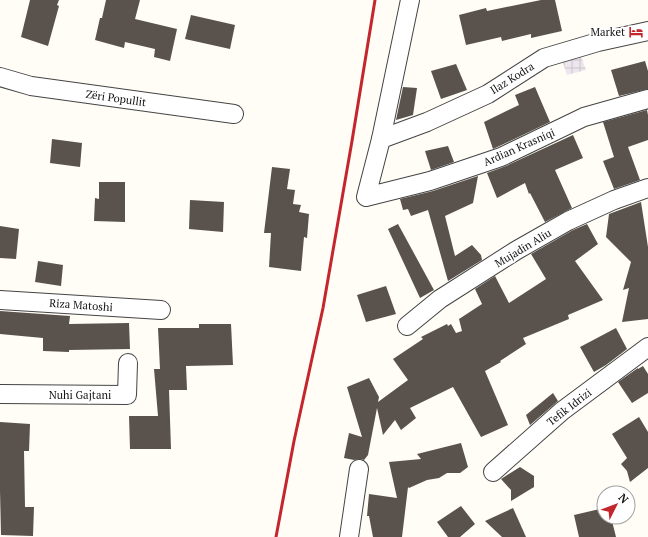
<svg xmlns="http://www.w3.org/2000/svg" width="648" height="537" font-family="'PT Serif',serif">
<defs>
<pattern id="industrial-grid" width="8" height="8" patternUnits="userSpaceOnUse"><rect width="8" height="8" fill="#eee6ef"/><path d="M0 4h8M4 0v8" fill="none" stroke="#cbc4cc"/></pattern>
</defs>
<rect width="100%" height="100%" fill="#fffdf5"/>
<!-- industrial -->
<polygon fill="url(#industrial-grid)" points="580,53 586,70 567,75 562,60"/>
<!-- building -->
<g fill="#5a524d">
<polygon points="30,0 59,0 57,5 59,6 48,46 21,37"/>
<polygon points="106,0 140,0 135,19 177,29 170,61 154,57 155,49 125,42 124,48 95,40 100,18 102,18"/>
<polygon points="541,0 555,0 562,31 531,38 531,34 502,41 501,37 466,45 459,15 486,8 487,11"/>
<polygon points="191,15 235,25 230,49 185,39"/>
<polygon points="645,61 648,71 648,89 619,96 611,70"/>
<polygon points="456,64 467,90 441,99 431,71"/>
<polygon points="403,87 417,88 413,115 396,120"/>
<polygon points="535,87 550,122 493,149 484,122 519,105 515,95"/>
<polygon points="647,110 648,115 648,140 628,147 640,180 614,189 603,161 614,157 603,122"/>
<polygon points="573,135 583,158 555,170 572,208 545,222 530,193 529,194 525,183 497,198 487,173 506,166"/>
<polygon points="52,139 82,143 80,167 50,163"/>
<polygon points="448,146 454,162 431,170 425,151"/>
<polygon points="272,167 290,169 287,189 295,190 293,204 301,205 299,212 309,214 307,238 304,237 301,271 269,267 271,233 264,233"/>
<polygon points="478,176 473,203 445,216 455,256 472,245 481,255 482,260 448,281 428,210 411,216 408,209 403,210 400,199 433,191"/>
<polygon points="99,182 125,182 125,222 94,221 95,198 99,199"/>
<polygon points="190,200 224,202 223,232 189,229"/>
<polygon points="641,202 648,247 648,319 622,322 629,288 623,290 631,262 606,237 609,214"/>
<polygon points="398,224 434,290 420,298 388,229"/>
<polygon points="587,224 598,244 575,261 603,300 568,315 569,319 523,338 526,344 500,361 501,362 485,371 508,425 481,437 453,387 410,408 416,418 401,430 395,420 383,435 377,408 368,455 364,460 360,459 354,460 344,458 349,433 362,437 347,387 369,378 379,397 378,402 408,380 393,359 423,339 421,337 447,324 448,326 451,324 456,333 462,331 459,319 482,304 475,289 495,276 509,303 546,279 531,254 573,230"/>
<polygon points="0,226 19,229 16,259 0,258"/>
<polygon points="38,261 63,265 61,286 35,282"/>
<polygon points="386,286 396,314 366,322 357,295"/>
<polygon points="0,311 70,316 69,324 129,323 130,349 69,350 69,352 43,351 43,338 0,334"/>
<polygon points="199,324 231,324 233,365 186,366 187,390 169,390 171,449 130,449 129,416 158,416 154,369 160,369 158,328 199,328"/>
<polygon points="616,328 627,349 606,365 594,372 580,347"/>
<polygon points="643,366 648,374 648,393 632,403 618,382 638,368 638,369"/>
<polygon points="553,393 558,401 530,425 526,415"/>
<polygon points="639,417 648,432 648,468 630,482 627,471 621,464 627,458 612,434"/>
<polygon points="0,422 30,424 29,451 24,451 25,507 34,507 33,536 1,535 0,491"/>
<polygon points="461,443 468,467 460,473 447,473 439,478 427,480 409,488 408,487 402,537 373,537 369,516 367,516 369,494 397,498 389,462 421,459 417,454"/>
<polygon points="520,467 534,476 534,487 511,501 511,490 501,479"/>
<polygon points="461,506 475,524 460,537 448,537 437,522"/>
<polygon points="513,508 526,537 502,537 485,521"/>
<polygon points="604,508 604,517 611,517 616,537 579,537 574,515"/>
</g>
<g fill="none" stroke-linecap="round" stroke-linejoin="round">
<defs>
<g id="minor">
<polyline points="648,31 598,42 544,58 488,94 427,122 381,139 366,197 430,181 501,157 584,117 648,99"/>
<polyline points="0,77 31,86 234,114"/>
<polyline points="381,139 410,0"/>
<polyline points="0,300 161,310"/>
<polyline points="407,326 440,299 517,250 568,221 614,200 648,188"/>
<polyline points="0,394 127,395 128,363"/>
<polyline points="493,472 562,411 648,347"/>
<polyline points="349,537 359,469"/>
</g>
</defs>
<!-- minor casing -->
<use href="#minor" stroke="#444" stroke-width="20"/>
<!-- minor -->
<use href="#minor" stroke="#fff" stroke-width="18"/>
<!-- rail -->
<polyline stroke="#c4262e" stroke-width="3" points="276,537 294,441 323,308 352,141 375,0"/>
</g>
<!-- icons -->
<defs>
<symbol id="hotel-bare" viewBox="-9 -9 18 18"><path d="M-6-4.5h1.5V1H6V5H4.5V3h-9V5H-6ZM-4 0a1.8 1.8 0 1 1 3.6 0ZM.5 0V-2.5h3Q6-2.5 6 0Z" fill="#c4262e" stroke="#fff" stroke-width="2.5" paint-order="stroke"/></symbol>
</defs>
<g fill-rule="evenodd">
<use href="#hotel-bare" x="626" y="22" width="20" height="20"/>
</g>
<g text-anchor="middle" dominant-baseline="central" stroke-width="4" stroke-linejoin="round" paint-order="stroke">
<!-- poi labels -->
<g font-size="11" fill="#111" stroke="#fff" text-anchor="end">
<text x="625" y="32">Market</text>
</g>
<!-- street labels -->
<g font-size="11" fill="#111" stroke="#fff">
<text transform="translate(512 78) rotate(-32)">Ilaz Kodra</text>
<text transform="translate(116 98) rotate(8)">Zëri Popullit</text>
<text transform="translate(519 147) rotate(-24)">Ardian Krasniqi</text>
<text transform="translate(523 248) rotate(-31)">Mujadin Aliu</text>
<text transform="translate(81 305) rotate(4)">Riza Matoshi</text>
<text x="80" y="395">Nuhi Gajtani</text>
<text transform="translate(569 407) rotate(-38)">Tefik Idrizi</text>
</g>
</g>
<!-- north arrow -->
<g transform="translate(616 505) rotate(48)"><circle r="19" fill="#ffffff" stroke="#a0a0a0"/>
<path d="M0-3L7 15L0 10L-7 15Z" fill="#c4262e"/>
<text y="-6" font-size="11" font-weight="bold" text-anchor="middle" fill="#111111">N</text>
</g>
</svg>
